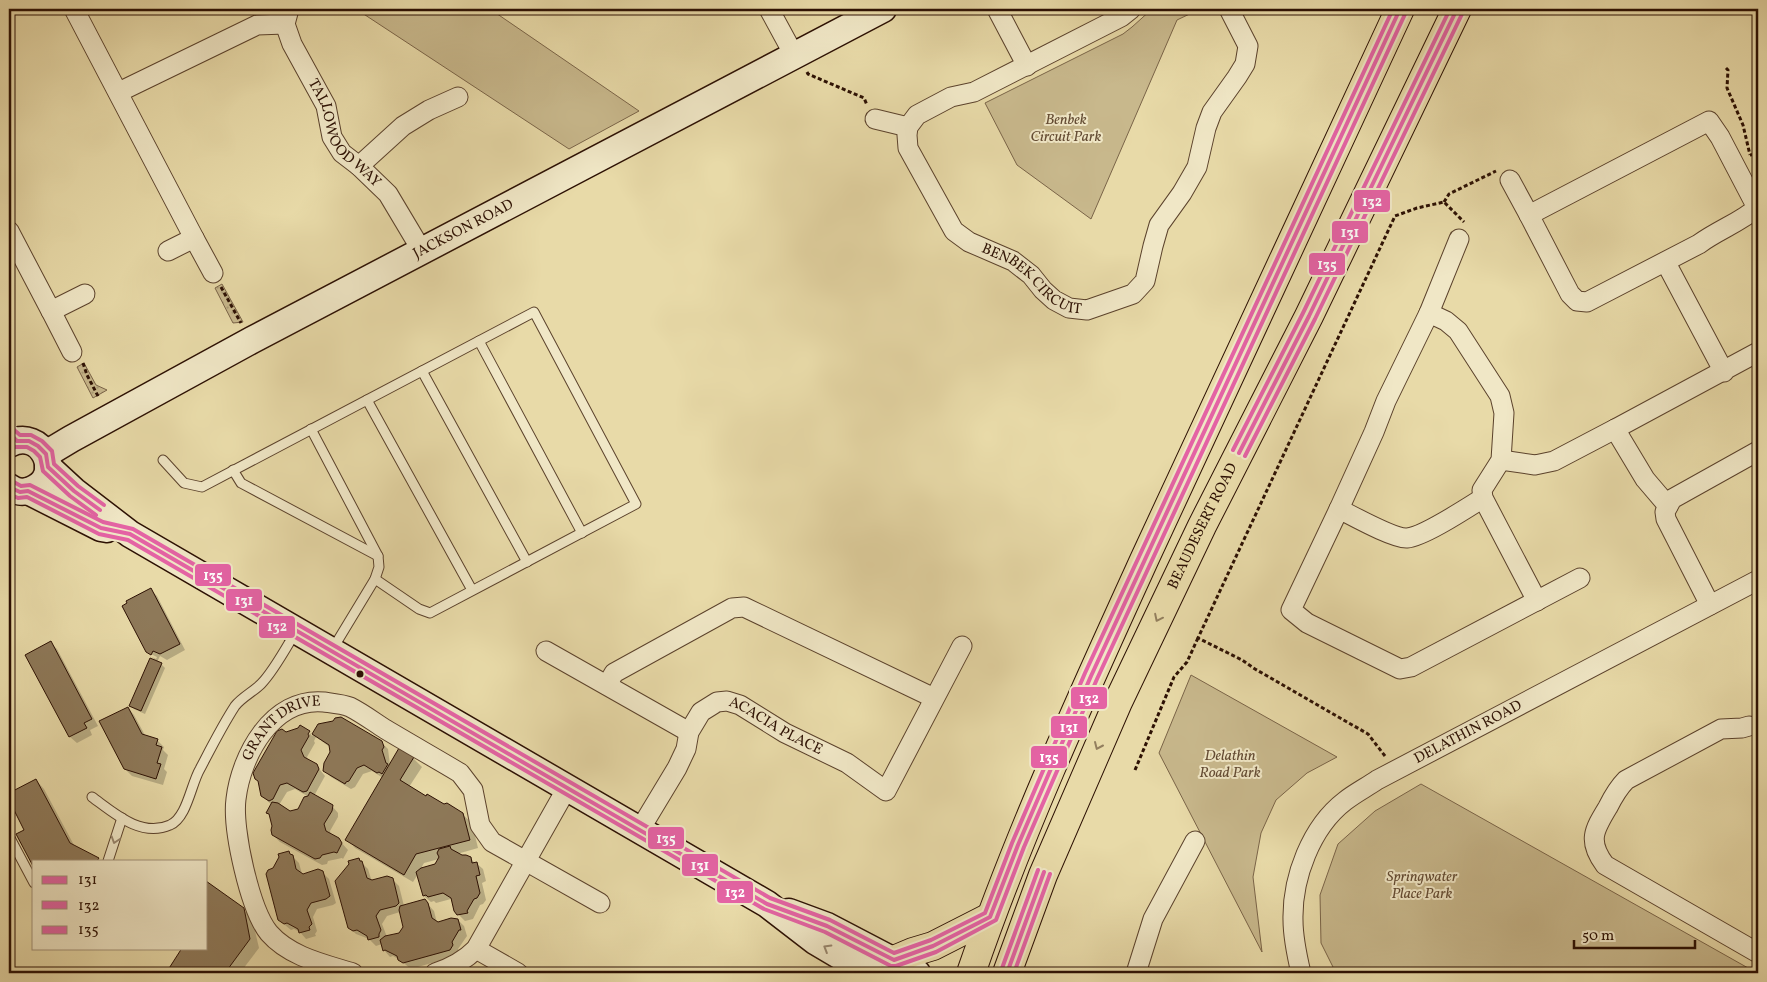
<svg xmlns="http://www.w3.org/2000/svg" width="1767" height="982" font-family="Vollkorn,serif">
<defs>
<pattern id="grass-dots" width="8" height="8" patternUnits="userSpaceOnUse" patternTransform="scale(1.25)"><rect width="8" height="8" fill="#c8b88c"/><path d="M2 2h.1M6 6h.1" fill="none" stroke="#ac9d77" stroke-width="1.8" stroke-linecap="round"/></pattern>
</defs>
<rect width="100%" height="100%" fill="#e8daa8"/>
<filter id="stains"><feTurbulence type="fractalNoise" baseFrequency=".004" numOctaves="4"/><feColorMatrix values="0 0 0 0 .2 0 0 0 0 .09 0 0 0 0 .02 0 0 0 .5 -.17"/></filter>
<radialGradient id="worn" r=".72"><stop offset=".6" stop-color="#630" stop-opacity="0"/><stop offset="1" stop-color="#630" stop-opacity=".3"/></radialGradient>
<!-- grass -->
<g fill="url(#grass-dots)" stroke="#7a6448">
<polygon points="222,284 243,322 233,323 215,288"/>
<polygon points="84,363 96,385 107,390 93,398 77,367"/>
</g>
<!-- green -->
<g fill="#c8b88c" stroke="#7a6448">
<polygon points="356,9 490,9 639,111 569,149"/>
<polygon points="1152,9 1200,9 1177,20 1091,219 1017,165 985,103 1123,34 1132,27"/>
<polygon points="1191,675 1337,757 1307,773 1276,800 1261,833 1253,877 1262,952 1159,753"/>
<polygon points="1421,784 1757,973 1336,973 1321,943 1320,895 1338,844 1375,811"/>
</g>
<!-- shadow -->
<g fill="#0003" fill-rule="evenodd">
<polygon points="150,589 157,596 185,650 167,660 160,656 157,662 152,657 156,659 157,657 147,652"/>
<polygon points="51,643 57,649 98,726 90,730 92,735 77,743 70,737 27,655"/>
<polygon points="161,664 165,668 145,714 134,709 130,705"/>
<polygon points="128,708 134,715 146,737 157,740 164,747 163,750 168,755 164,769 167,772 163,785 132,776 125,769"/>
<path d="M319,725l62,17 7,7 2,16 23,-7 9,9 -13,20 18,11 35,16 10,9 6,25 -21,6 13,4 5,5h1l7,6 3,12 -4,2 4,17 -3,4 -3,1 -7,14 -8,2 -7,-7 -7,-15 -15,4 -2,-2 -3,1 -7,-6 -6,-22 -5,8 -58,-34 -8,-9 36,-61 -11,-7 -9,3 -8,13 -4,2 -20,-12 -7,-7 8,-17 -1,-5 -15,-11 -2,4 1,2 -8,14 1,4 8,4 9,11 -11,20 18,10 6,7v4l-8,14 1,4 7,4 10,11 -5,9 -1,-1 -14,3 -1,3 -5,1 -42,-23 -7,-7 -1,-30 -10,-9 24,-63 22,-1 -2,8 4,-7 2,3zM295,789l14,8 -10,13 -9,2 -11,-7 8,-13zM439,859l-3,6 -16,5 4,-7z"/>
<polygon points="36,780 44,789 75,847 100,861 34,861 26,830 9,798 9,794"/>
<polygon points="288,852 299,863 302,874 322,872 329,879 336,903 333,905 317,909 313,917 317,931 315,934 316,936 306,939 300,932 294,929 291,930 279,920 274,869"/>
<path d="M358,859l10,10 4,13 20,-3 7,7 5,20 20,-6 10,11 3,12 21,-3 6,6 3,10 -9,13 1,3 -3,4 -45,13 -11,-9 -7,-4 -3,1 -6,-7 -2,-6 -6,2 -7,-7 -13,-5 -7,-7zM400,912l4,15 -5,7 -12,3 -5,-13 5,-8z"/>
<polygon points="243,909 252,918 259,948 240,973 167,973 206,948"/>
</g>
<!-- building -->
<g fill="#8e7959" stroke="#2c1003">
<polygon points="151,588 180,644 160,654 153,651 151,655 146,652 122,606 127,603 126,601"/>
<polygon points="51,641 92,719 84,723 87,728 69,737 25,655"/>
<polygon points="150,658 162,663 141,711 129,706"/>
<polygon points="128,707 142,734 158,739 156,745 162,747 157,763 161,764 156,779 124,769 99,721"/>
<polygon points="341,717 382,741 384,747 382,750 386,763 388,764 382,774 379,772 377,773 364,765 357,768 349,781 346,782 345,784 323,771 324,763 330,752 329,745 312,734 318,724 333,721 335,718"/>
<polygon points="300,725 310,731 308,734 309,736 301,750 304,757 317,764 319,769 307,791 303,792 287,783 280,785 273,799 269,801 261,796 258,781 255,779 253,773 277,731 282,729 286,732 298,728"/>
<polygon points="399,748 414,757 400,780 426,796 427,794 444,804 447,803 463,813 470,840 416,854 404,875 345,840"/>
<polygon points="36,779 70,843 99,858 97,861 34,861 34,868 16,834 24,830 9,800 9,793"/>
<polygon points="310,792 333,805 332,811 324,824 326,831 339,838 342,843 337,853 334,852 322,855 320,858 315,859 272,835 271,830 272,826 269,814 266,813 272,802 278,803 290,811 298,809 304,797 308,796"/>
<polygon points="450,846 451,849 462,855 466,855 471,857 472,863 477,862 480,875 476,876 480,893 477,898 474,899 467,911 468,913 457,915 454,911 451,898 443,893 428,897 426,895 423,896 416,872 421,868 435,864 439,857 437,853 439,849"/>
<polygon points="289,851 290,854 293,855 296,869 303,874 318,869 323,871 330,896 326,899 311,903 307,910 312,924 309,927 310,930 299,933 298,929 287,923 284,924 278,920 266,874 268,870 273,868 279,857 278,854"/>
<polygon points="359,858 360,861 362,861 367,878 372,880 387,876 393,878 399,903 396,906 380,910 376,916 381,930 379,934 379,937 368,940 367,936 357,930 353,931 348,928 335,881 349,864 348,861"/>
<polygon points="206,881 244,908 250,939 225,973 166,973 182,948 206,948"/>
<polygon points="425,899 428,903 432,918 438,922 451,918 458,919 461,930 459,930 452,942 453,945 450,950 403,963 398,960 397,956 385,950 383,951 380,940 385,936 399,933 403,927 399,910 400,906"/>
</g>
<g fill="none" stroke-linecap="round" stroke-linejoin="round">
<defs>
<g id="lane">
<polyline points="479,341 582,533"/>
<polyline points="422,371 527,562"/>
<polyline points="367,400 472,590"/>
<polyline points="311,429 378,556 379,567 375,579 332,650"/>
<polyline points="163,460 184,483 202,487 534,312 636,504 430,613 419,609 375,579"/>
<polyline points="233,470 241,483 378,556"/>
<path d="M92,797c22,16 49,41 78,28 17,-7 21,-41 30,-56 11,-21 22,-43 35,-63 7,-9 18,-14 26,-22 12,-12 25,-36 34,-51"/>
<polyline points="9,836 34,883"/>
<polyline points="108,861 122,818"/>
</g>
<g id="street">
<polyline points="74,9 194,238"/>
<path id="s1" d="M289,9l-4,15 7,20 34,62 6,31 10,16 17,13 29,28 34,57"/>
<polyline points="769,9 794,55"/>
<polyline points="997,9 1027,66"/>
<path id="s2" d="M1131,9l-10,8 -147,75 -23,5 -34,18 -9,12 -1,8 1,13 46,83 15,11 44,19 18,14 12,15 11,10 15,8 18,2 46,-16 12,-13 8,-35 6,-21 23,-32 15,-26 9,-39 6,-16 25,-35 8,-13 3,-18 -19,-37"/>
<polyline points="119,92 257,25 285,24"/>
<polyline points="875,119 908,127"/>
<polyline points="359,166 403,126 429,110 458,97"/>
<polyline points="1510,180 1529,215"/>
<path d="M1758,206l-4,-4 -34,-65 -11,-16 -180,94 41,79 7,7 10,1 112,-58c19,-14 42,-22 59,-37"/>
<polyline points="9,231 51,311"/>
<polyline points="168,251 194,238 213,273"/>
<polyline points="1666,263 1724,372"/>
<polyline points="1429,313 1446,321 1458,331 1500,396 1504,413 1501,460 1482,490 1483,498 1537,601"/>
<polyline points="72,352 51,311 85,294"/>
<polyline points="1615,429 1758,352"/>
<polyline points="1501,460 1535,465 1554,461 1615,429 1645,479 1668,506"/>
<path d="M1483,498c-16,10 -60,39 -76,40 -13,1 -54,-22 -68,-29l-48,101 16,13 93,46 11,-2 169,-89"/>
<polyline points="1339,509 1374,432 1386,401 1429,313 1459,239"/>
<polyline points="1710,605 1666,519 1665,512 1672,499 1758,451"/>
<polyline points="546,651 689,732"/>
<polyline points="607,685 614,673 732,608 744,607 934,698"/>
<path d="M1749,726l-7,2 -21,1 -95,51c-8,8 -13,17 -18,27 -14,23 -21,34 -3,58l153,88"/>
<path id="s3" d="M639,831l38,-63 9,-19 3,-17 12,-20 16,-10 10,-1 13,4 45,28 62,30 39,28 76,-145"/>
<polyline points="476,949 518,973"/>
<path id="s4" d="M353,973c-29,-9 -63,-16 -84,-40 -19,-23 -37,-104 -33,-134 5,-43 36,-102 88,-97 7,1 19,2 26,5 12,6 24,15 35,22 25,15 50,29 75,44l13,17 7,35 12,17 108,61"/>
<path d="M435,973c16,-5 29,-12 41,-24l91,-161"/>
<polyline points="1136,973 1153,919 1195,841"/>
<path id="s5" d="M1301,973c-4,-17 -8,-35 -8,-53 -1,-42 18,-93 52,-119 10,-8 22,-14 32,-21l381,-200"/>
</g>
<g id="secondary">
<path d="M9,444c33,-18 57,33 22,46 -8,3 -16,2 -22,-3"/>
<path id="s6" d="M46,454l25,-15 181,-99 631,-331"/>
<polyline points="48,467 74,491 130,534 767,904 815,941 869,973"/>
<polyline points="28,491 101,528 107,529"/>
<polyline points="789,912 827,926 917,973"/>
</g>
<g id="highway">
<polyline points="894,960 913,952 933,946 990,917"/>
<path d="M971,973c49,-142 112,-279 174,-415 84,-184 171,-366 255,-549"/>
<path id="s7" d="M1007,973l36,-98 75,-173 84,-176 107,-210 148,-307"/>
</g>
</defs>
<!-- lane casing -->
<use href="#lane" stroke="#5b422c" stroke-width="11"/>
<!-- street casing -->
<use href="#street" stroke="#5b422c" stroke-width="21"/>
<!-- secondary casing -->
<use href="#secondary" stroke="#2c1003" stroke-width="29"/>
<!-- highway casing -->
<use href="#highway" stroke="#2c1003" stroke-width="30"/>
<!-- path -->
<g stroke="#2c1003" stroke-width="3" stroke-dasharray="4 2.5" stroke-linecap="butt">
<polyline points="1726,68 1728,70 1727,88 1743,125 1750,155"/>
<polyline points="807,72 808,74 864,98 867,105"/>
<polyline points="1750,155 1758,154"/>
<polyline points="1444,202 1449,194 1496,171"/>
<polyline points="221,287 241,323"/>
<polyline points="83,363 87,375 99,398"/>
<polyline points="1385,756 1368,734 1255,669 1242,660 1198,638 1395,216 1417,208 1444,202 1464,222"/>
<polyline points="1135,770 1174,677 1187,662 1198,638"/>
</g>
<!-- lane -->
<use href="#lane" stroke="#f0e7c6" stroke-width="9"/>
<!-- street -->
<use href="#street" stroke="#f0e7c6" stroke-width="19"/>
<!-- secondary -->
<use href="#secondary" stroke="#f0e7c6" stroke-width="26"/>
<!-- highway -->
<use href="#highway" stroke="#e8daa8" stroke-width="28"/>
<defs>
<g id="bus-1">
<polyline points="9,433 17,441 29,441 38,446 46,454 48,467 74,491 100,510"/>
<polyline points="1239,453 1309,316 1457,9"/>
<polyline points="9,487 20,492 28,491 101,528 130,534 767,904 827,926 894,960 933,946 990,917 1018,845 1091,676 1400,9"/>
<polyline points="1007,973 1044,872"/>
</g>
<g id="bus-2">
<polyline points="9,442 15,447 27,447 34,451 40,457 43,471 70,496 96,515"/>
<polyline points="1245,456 1315,319 1463,12"/>
<polyline points="9,494 18,498 27,497 99,534 128,540 764,909 825,932 891,966 896,966 936,952 996,920 1024,847 1097,679 1406,12"/>
<polyline points="1014,973 1050,874"/>
</g>
<g id="bus-3">
<polyline points="13,429 20,435 31,435 42,441 52,451 54,464 78,486 104,505"/>
<polyline points="1233,450 1303,313 1450,9"/>
<polyline points="12,481 21,486 30,485 103,522 133,529 770,898 830,920 894,953 931,940 985,913 1012,843 1085,673 1393,9"/>
<polyline points="1001,971 1038,870"/>
</g>
</defs>
<!-- bus-1 casing -->
<use href="#bus-1" stroke="#f0e7c6" stroke-width="8"/>
<!-- bus-2 casing -->
<use href="#bus-2" stroke="#f0e7c6" stroke-width="8"/>
<!-- bus-3 casing -->
<use href="#bus-3" stroke="#f0e7c6" stroke-width="8"/>
<!-- bus-1 -->
<use href="#bus-1" stroke="#e463a4" stroke-width="4"/>
<!-- bus-2 -->
<use href="#bus-2" stroke="#e463a4" stroke-width="4"/>
<!-- bus-3 -->
<use href="#bus-3" stroke="#e463a4" stroke-width="4"/>
</g>
<!-- one-way arrows -->
<defs><path id="oneway-chevron" d="M-2-3.5L2.5 0L-2 3.5" fill="none" stroke-width="1.6" stroke-linecap="round" stroke-linejoin="round" transform="scale(1.25)"/></defs>
<g stroke="#937f5e">
<use href="#oneway-chevron" transform="translate(1158 618) rotate(116)"/>
<use href="#oneway-chevron" transform="translate(1098 746) rotate(114)"/>
</g>
<g stroke="#98866e">
<use href="#oneway-chevron" transform="translate(115 840) rotate(108)"/>
<use href="#oneway-chevron" transform="translate(827 948) rotate(-149)"/>
</g>
<!-- markers -->
<circle fill="#2c1003" stroke="#f0e7c6" stroke-width="2" cx="360" cy="674" r="4.5"/>
<g text-anchor="middle" dominant-baseline="central" stroke-width="4" stroke-linejoin="round" paint-order="stroke">
<!-- park labels -->
<g font-size="15" font-style="italic" fill="#634b33" stroke="#f0e7c6">
<text x="1066" y="120">Benbek<tspan x="1066" dy="17">Circuit Park</tspan></text>
<text x="1230" y="756">Delathin<tspan x="1230" dy="17">Road Park</tspan></text>
<text x="1422" y="877">Springwater<tspan x="1422" dy="17">Place Park</tspan></text>
</g>
<!-- street labels -->
<g font-size="15" fill="#2c1003" stroke="#f0e7c6">
<text stroke="none"><textPath href="#s1" startOffset="142">TALLOWOOD WAY</textPath></text>
<text stroke="none"><textPath href="#s6" startOffset="474">JACKSON ROAD</textPath></text>
<text stroke="none"><textPath href="#s2" startOffset="464">BENBEK CIRCUIT</textPath></text>
<text stroke="none"><textPath href="#s7" startOffset="488">BEAUDESERT ROAD</textPath></text>
<text stroke="none"><textPath href="#s3" startOffset="219">ACACIA PLACE</textPath></text>
<text stroke="none"><textPath href="#s5" startOffset="329">DELATHIN ROAD</textPath></text>
<text stroke="none"><textPath href="#s4" startOffset="325">GRANT DRIVE</textPath></text>
</g>
</g>
<g stroke="#f0e7c6" stroke-width="2">
<rect x="1353" y="189" width="38" height="24" rx="5" fill="#e463a4"/>
<rect x="1331" y="220" width="38" height="24" rx="5" fill="#e463a4"/>
<rect x="1308" y="252" width="38" height="24" rx="5" fill="#e463a4"/>
<rect x="194" y="563" width="38" height="24" rx="5" fill="#e463a4"/>
<rect x="225" y="588" width="38" height="24" rx="5" fill="#e463a4"/>
<rect x="258" y="615" width="38" height="24" rx="5" fill="#e463a4"/>
<rect x="1070" y="686" width="38" height="24" rx="5" fill="#e463a4"/>
<rect x="1050" y="715" width="38" height="24" rx="5" fill="#e463a4"/>
<rect x="1030" y="745" width="38" height="24" rx="5" fill="#e463a4"/>
<rect x="647" y="826" width="38" height="24" rx="5" fill="#e463a4"/>
<rect x="681" y="853" width="38" height="24" rx="5" fill="#e463a4"/>
<rect x="716" y="880" width="38" height="24" rx="5" fill="#e463a4"/>
</g>
<g font-size="14" text-anchor="middle" font-weight="bold" fill="#fff">
<text x="1372" y="206">132</text>
<text x="1350" y="237">131</text>
<text x="1327" y="269">135</text>
<text x="213" y="580">135</text>
<text x="244" y="605">131</text>
<text x="277" y="631">132</text>
<text x="1089" y="703">132</text>
<text x="1069" y="732">131</text>
<text x="1049" y="762">135</text>
<text x="666" y="843">135</text>
<text x="700" y="870">131</text>
<text x="735" y="897">132</text>
</g>
<!-- margin -->
<rect width="1767" height="982" fill="none" stroke="#e8daa8" stroke-width="30"/>
<rect x="10" y="10" width="1747" height="962" fill="none" stroke="#2c1003" stroke-width="2.5"/>
<rect x="15" y="15" width="1737" height="952" fill="none" stroke="#2c1003"/>
<!-- legend -->
<rect x="32" y="860" width="175" height="90" fill="#f0e7c6" stroke="#a29178"/>
<rect x="42" y="876" width="25" height="8" fill="#e463a4" stroke="#a29178"/>
<text x="78" y="884" font-size="15" fill="#2c1003">131</text>
<rect x="42" y="901" width="25" height="8" fill="#e463a4" stroke="#a29178"/>
<text x="78" y="910" font-size="15" fill="#2c1003">132</text>
<rect x="42" y="926" width="25" height="8" fill="#e463a4" stroke="#a29178"/>
<text x="78" y="934" font-size="15" fill="#2c1003">135</text>
<!-- scale -->
<path d="M1574 940v8h121v-8" fill="none" stroke="#2c1003" stroke-width="2.5"/>
<text x="1582" y="940" font-size="15" fill="#2c1003" stroke="#f0e7c6" stroke-width="4" paint-order="stroke">50 m</text>
<rect width="100%" height="100%" filter="url(#stains)"/>
<rect width="100%" height="100%" fill="url(#worn)"/>
</svg>
